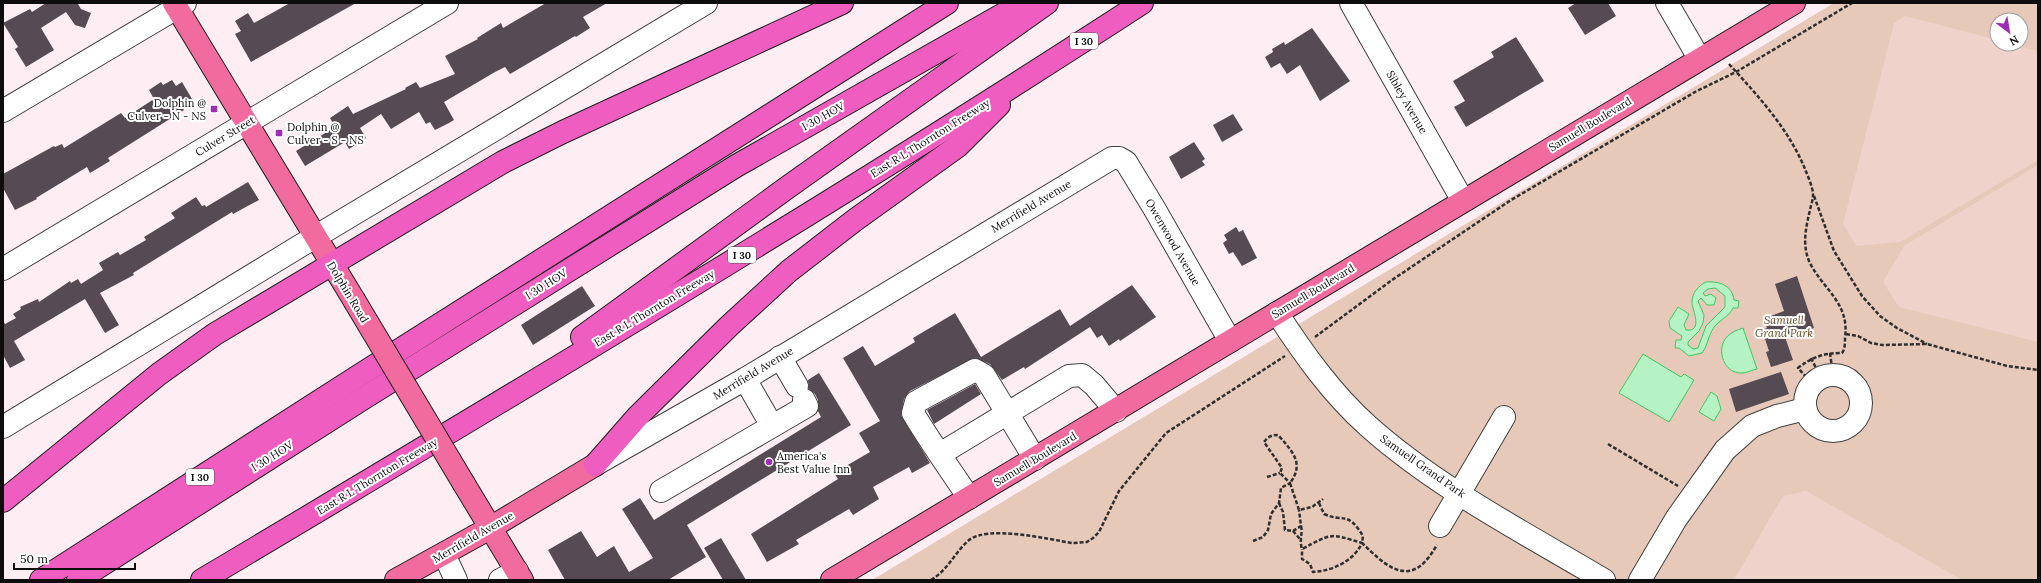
<svg xmlns="http://www.w3.org/2000/svg" width="2041" height="583" font-family="Lora,serif">
<rect width="100%" height="100%" fill="#feeef4"/>
<!-- green -->
<path fill="#e7c9ba" fill-rule="evenodd" d="M1834,3h204v577h-1166zM1997,20h24v24h-24z"/>
<!-- pitch -->
<g fill="#efd3cb">
<polygon points="1905,16 1997,40 1997,44 2012,44 2038,51 2038,160 1900,242 1857,246 1843,224 1894,23"/>
<polygon points="2038,165 2038,342 1899,307 1883,282 1904,246"/>
<polygon points="1806,491 1962,580 1734,580 1783,496"/>
</g>
<!-- water -->
<g fill="#b5f3c4" stroke="#40c763" fill-rule="evenodd">
<path d="M1706,282c13,-1 26,3 28,18l5,1 -1,7h-5c-4,8 -10,10 -16,16 -9,8 -8,20 -15,29l-13,3 -10,-8h-4l1,-8h5l1,-4 -12,-8 -1,-7 9,-14 11,7 -5,11 2,5c18,2 6,-20 6,-28 0,-9 6,-16 14,-20zM1715,288l10,8v11l-19,19 -8,22 -5,1 -5,-4v-3l11,-11 4,-8 1,-8 -6,-14 3,-3 6,7h7l2,-7 -5,-4 -6,2 -2,-3 5,-4z"/>
<path d="M1743,328l14,41c-5,1 -10,4 -15,4 -18,1 -26,-23 -16,-35 5,-6 11,-8 17,-10z"/>
<polygon points="1643,354 1681,377 1684,374 1694,380 1669,422 1619,393"/>
<polygon points="1711,392 1717,396 1721,409 1714,421 1699,412"/>
</g>
<!-- building -->
<g fill="#564a53">
<polygon points="46,3 80,3 78,4 81,9 91,13 85,28 75,25 66,12 41,28 54,50 26,67 15,49 18,47 3,23 30,9 32,12"/>
<polygon points="290,3 356,3 251,62 235,34 241,31 235,21 248,13 254,23"/>
<polygon points="546,3 607,3 583,17 590,28 576,37 575,36 510,74 505,67 495,72 444,102 454,120 449,123 435,130 430,122 426,124 419,112 391,129 381,114 360,128 366,138 349,149 345,142 305,166 296,151 335,127 330,118 348,106 353,114 406,89 405,88 416,82 420,88 455,74 445,56 478,39 477,38 501,23 503,28"/>
<polygon points="1576,3 1608,3 1616,16 1585,35 1568,8"/>
<polygon points="1312,28 1350,81 1320,101 1300,65 1287,74 1280,63 1271,68 1265,57 1273,52 1272,49 1284,42 1285,45"/>
<polygon points="1516,37 1544,81 1466,127 1454,107 1465,101 1453,81 1494,57 1491,52"/>
<polygon points="172,80 176,86 182,82 192,99 181,105 184,110 108,158 110,161 90,173 87,167 36,198 37,199 15,210 3,188 3,174 54,146 55,147 62,144 64,148 121,113 125,118 154,99 149,90 161,82 163,85"/>
<polygon points="1233,114 1243,130 1222,142 1213,125"/>
<polygon points="1194,142 1205,159 1202,161 1205,165 1181,179 1169,157"/>
<polygon points="248,182 259,200 233,214 232,212 133,273 134,275 132,276 100,293 119,325 105,333 85,299 14,341 25,360 10,368 3,355 3,321 5,324 16,318 13,314 21,309 20,307 38,299 39,302 70,281 71,283 78,279 81,284 103,270 99,263 118,252 120,255 146,240 144,237 175,218 171,213 196,197 202,206 205,205 206,207"/>
<polygon points="1236,227 1239,232 1243,230 1257,258 1242,266 1233,252 1229,254 1223,243 1227,240 1224,235"/>
<polygon points="1797,276 1814,328 1785,337 1793,360 1771,367 1766,352 1769,351 1762,330 1767,328 1763,319 1784,311 1775,284"/>
<polygon points="1132,285 1156,317 1120,341 1119,339 1109,346 1102,335 1097,338 1090,327 1025,369 1024,367 1002,380 990,364 975,358 910,391 904,399 901,415 930,463 912,473 909,467 873,487 879,499 853,515 849,509 796,540 799,544 767,562 751,534 838,479 834,473 870,452 859,433 880,421 843,358 863,346 875,366 915,342 913,338 955,313 981,357 1060,309 1070,326"/>
<polygon points="582,286 595,306 533,345 521,325"/>
<polygon points="1781,372 1789,394 1736,412 1729,389"/>
<polygon points="819,373 851,425 687,525 706,557 668,580 565,580 548,550 581,531 597,557 614,546 629,572 653,558 622,509 640,498 654,520 821,417 818,411 818,400 815,394 809,389 808,380"/>
<polygon points="975,384 981,394 934,424 927,410"/>
<polygon points="721,538 746,580 723,580 704,548"/>
</g>
<g fill="none" stroke-linecap="round" stroke-linejoin="round">
<defs>
<g id="minor">
<polyline points="1351,3 1463,201"/>
<polyline points="1667,3 1699,58"/>
<polyline points="3,111 185,3"/>
<polyline points="3,269 447,3"/>
<path d="M1277,313c26,40 55,81 91,113 68,61 157,107 236,154"/>
<polyline points="780,357 797,386"/>
<circle cx="1833" cy="403" r="28"/>
<polyline points="745,379 772,426"/>
<polyline points="3,427 300,246 706,3"/>
<polyline points="940,454 1069,376 1082,375 1094,385 1116,411"/>
<polyline points="598,463 745,379 1112,158 1119,158 1126,162 1154,208 1230,341"/>
<polyline points="661,491 807,406 804,400"/>
<path d="M969,498c-19,-29 -39,-56 -56,-85l3,-11 59,-32 9,5 51,84"/>
<polyline points="1440,526 1504,417"/>
<polyline points="444,554 456,580"/>
<polyline points="500,580 517,571"/>
<polyline points="1640,580 1676,519 1725,450 1752,426 1777,416 1805,409"/>
</g>
<g id="major">
<polyline points="174,3 354,300"/>
<polyline points="464,484 522,580"/>
<polyline points="396,580 490,528 595,465"/>
<polyline points="832,580 1794,3"/>
</g>
<g id="highway">
<polyline points="582,337 788,187 1047,3"/>
<polyline points="595,465 638,416 729,326 789,271 855,220 958,146 999,105"/>
<polyline points="3,501 159,374 215,334 503,162 563,132 842,3"/>
<polyline points="41,580 360,375 947,3"/>
<polyline points="78,580 364,398 736,166 1023,3"/>
<path d="M202,580c316,-188 632,-377 940,-577"/>
</g>
</defs>
<!-- minor casing -->
<use href="#minor" stroke="#404040" stroke-width="24"/>
<!-- major casing -->
<use href="#major" stroke="#1e1e1e" stroke-width="24"/>
<!-- highway casing -->
<use href="#highway" stroke="#1e1e1e" stroke-width="24"/>
<!-- path -->
<g stroke="#2f2f2f" stroke-width="2.5" stroke-dasharray="4 2" stroke-linecap="butt">
<path d="M1729,64c30,33 59,64 76,105 3,8 8,18 8,26 0,5 -2,10 -3,15 -4,17 -8,34 -1,51 13,28 41,41 36,77 0,5 0,11 -3,15 -18,0 -30,4 -44,15l9,10 -8,14"/>
<polyline points="1814,196 1834,251 1862,296 1880,316 1897,328 1927,344"/>
<polyline points="1846,334 1858,336 1871,343 1882,345 1927,344 2007,366 2038,370"/>
<polyline points="1315,337 1392,280 1511,200 1695,92 1736,72 1852,3"/>
<polyline points="1830,353 1833,375"/>
<polyline points="1811,358 1821,378"/>
<polyline points="1608,444 1678,486"/>
<polyline points="1267,477 1280,473"/>
<polyline points="1279,503 1283,512 1285,530 1293,531 1301,526 1299,510"/>
<path d="M1319,503l5,11c20,9 23,-4 39,22l-1,7c13,12 35,37 55,25 9,-5 15,-15 20,-23"/>
<path d="M1301,526c2,7 -2,14 1,23 31,-16 27,-16 60,-6 -8,18 -30,28 -49,29l-3,-8 -8,-5v-10"/>
<polyline points="1293,531 1300,539"/>
<path d="M1253,541l10,-4 5,-7 3,-16 8,-11 2,-15 9,-5 -10,-10 2,-5 -18,-26c4,-5 7,-7 14,-7 14,16 27,28 12,48l9,27 13,-3 11,-8"/>
<path d="M931,580c17,-10 24,-28 38,-40 19,-15 79,-1 103,3l15,-1 6,-4 6,-6 20,-41 47,-58 119,-77"/>
</g>
<!-- minor -->
<use href="#minor" stroke="#fff" stroke-width="22"/>
<!-- major -->
<use href="#major" stroke="#f26b9e" stroke-width="22"/>
<!-- highway -->
<use href="#highway" stroke="#ee5dbf" stroke-width="22"/>
<defs>
<polyline id="major-bridge" points="354,300 464,484"/>
</defs>
<!-- major-bridge casing -->
<use href="#major-bridge" stroke="#1e1e1e" stroke-width="24" stroke-linecap="butt"/>
<!-- major-bridge -->
<use href="#major-bridge" stroke="#f26b9e" stroke-width="22"/>
</g>
<!-- markers -->
<g fill="#9e2cb7" stroke="#fff" stroke-width="1.5">
<rect x="210" y="105" width="8" height="8" rx="2"/>
<rect x="275" y="129" width="8" height="8" rx="2"/>
<circle cx="769" cy="462" r="4"/>
</g>
<g text-anchor="middle" dominant-baseline="central" stroke-width="4" stroke-linejoin="round" paint-order="stroke">
<!-- shield labels -->
<g fill="#fff" stroke="#565656" stroke-width="1">
<rect x="1070" y="33" width="28" height="16" rx="3"/>
<rect x="728" y="247" width="28" height="16" rx="3"/>
<rect x="186" y="469" width="28" height="16" rx="3"/>
</g>
<g font-size="10" font-weight="bold" fill="#0d0d0d">
<text x="1084" y="41">I 30</text>
<text x="742" y="255">I 30</text>
<text x="200" y="477">I 30</text>
</g>
<!-- street labels -->
<g font-size="11" fill="#0d0d0d" stroke="#fff">
<text transform="translate(1407 102) rotate(60)">Sibley Avenue</text>
<text transform="translate(823 116) rotate(-29)">I 30 HOV</text>
<text transform="translate(1590 124) rotate(-31)">Samuell Boulevard</text>
<text transform="translate(225 136) rotate(-31)">Culver Street</text>
<text transform="translate(930 138) rotate(-32)">East R L Thornton Freeway</text>
<text transform="translate(1031 206) rotate(-31)">Merrifield Avenue</text>
<text transform="translate(1173 242) rotate(60)">Owenwood Avenue</text>
<text transform="translate(546 284) rotate(-32)">I 30 HOV</text>
<text transform="translate(1313 291) rotate(-31)">Samuell Boulevard</text>
<text transform="translate(348 292) rotate(59)">Dolphin Road</text>
<text transform="translate(654 308) rotate(-31)">East R L Thornton Freeway</text>
<text transform="translate(753 373) rotate(-31)">Merrifield Avenue</text>
<text transform="translate(272 456) rotate(-32)">I 30 HOV</text>
<text transform="translate(1035 459) rotate(-31)">Samuell Boulevard</text>
<text transform="translate(1423 466) rotate(35)">Samuell Grand Park</text>
<text transform="translate(377 476) rotate(-31)">East R L Thornton Freeway</text>
<text transform="translate(473 537) rotate(-30)">Merrifield Avenue</text>
</g>
<!-- poi labels -->
<g font-size="11" fill="#0d0d0d" stroke="#fff" text-anchor="start">
<text x="206" y="103" text-anchor="end">Dolphin @<tspan x="206" dy="13">Culver - N - NS</tspan></text>
<text x="287" y="127">Dolphin @<tspan x="287" dy="13">Culver - S - NS</tspan></text>
<text x="777" y="456">America's<tspan x="777" dy="13">Best Value Inn</tspan></text>
</g>
<!-- park labels -->
<g font-size="11" font-style="italic" fill="#624c21" stroke="#fff">
<text x="1784" y="320">Samuell<tspan x="1784" dy="13">Grand Park</tspan></text>
</g>
</g>
<!-- border -->
<rect width="2041" height="583" fill="none" stroke="#0d0d0d" stroke-width="8"/>
<!-- north arrow -->
<g transform="translate(2009 32) rotate(149)"><circle r="19" fill="#ffffff" stroke="#9e9e9e"/>
<path d="M0-3L7 15L0 10L-7 15Z" fill="#9e2cb7"/>
<text y="-6" font-size="11" font-weight="bold" text-anchor="middle" fill="#0d0d0d">N</text>
</g>
<!-- scale -->
<path d="M14 563v6h121v-6" fill="none" stroke="#0d0d0d" stroke-width="2"/>
<text x="20" y="563" font-size="12" fill="#0d0d0d" stroke="#ffffff" stroke-width="3" paint-order="stroke">50 m</text>
</svg>
